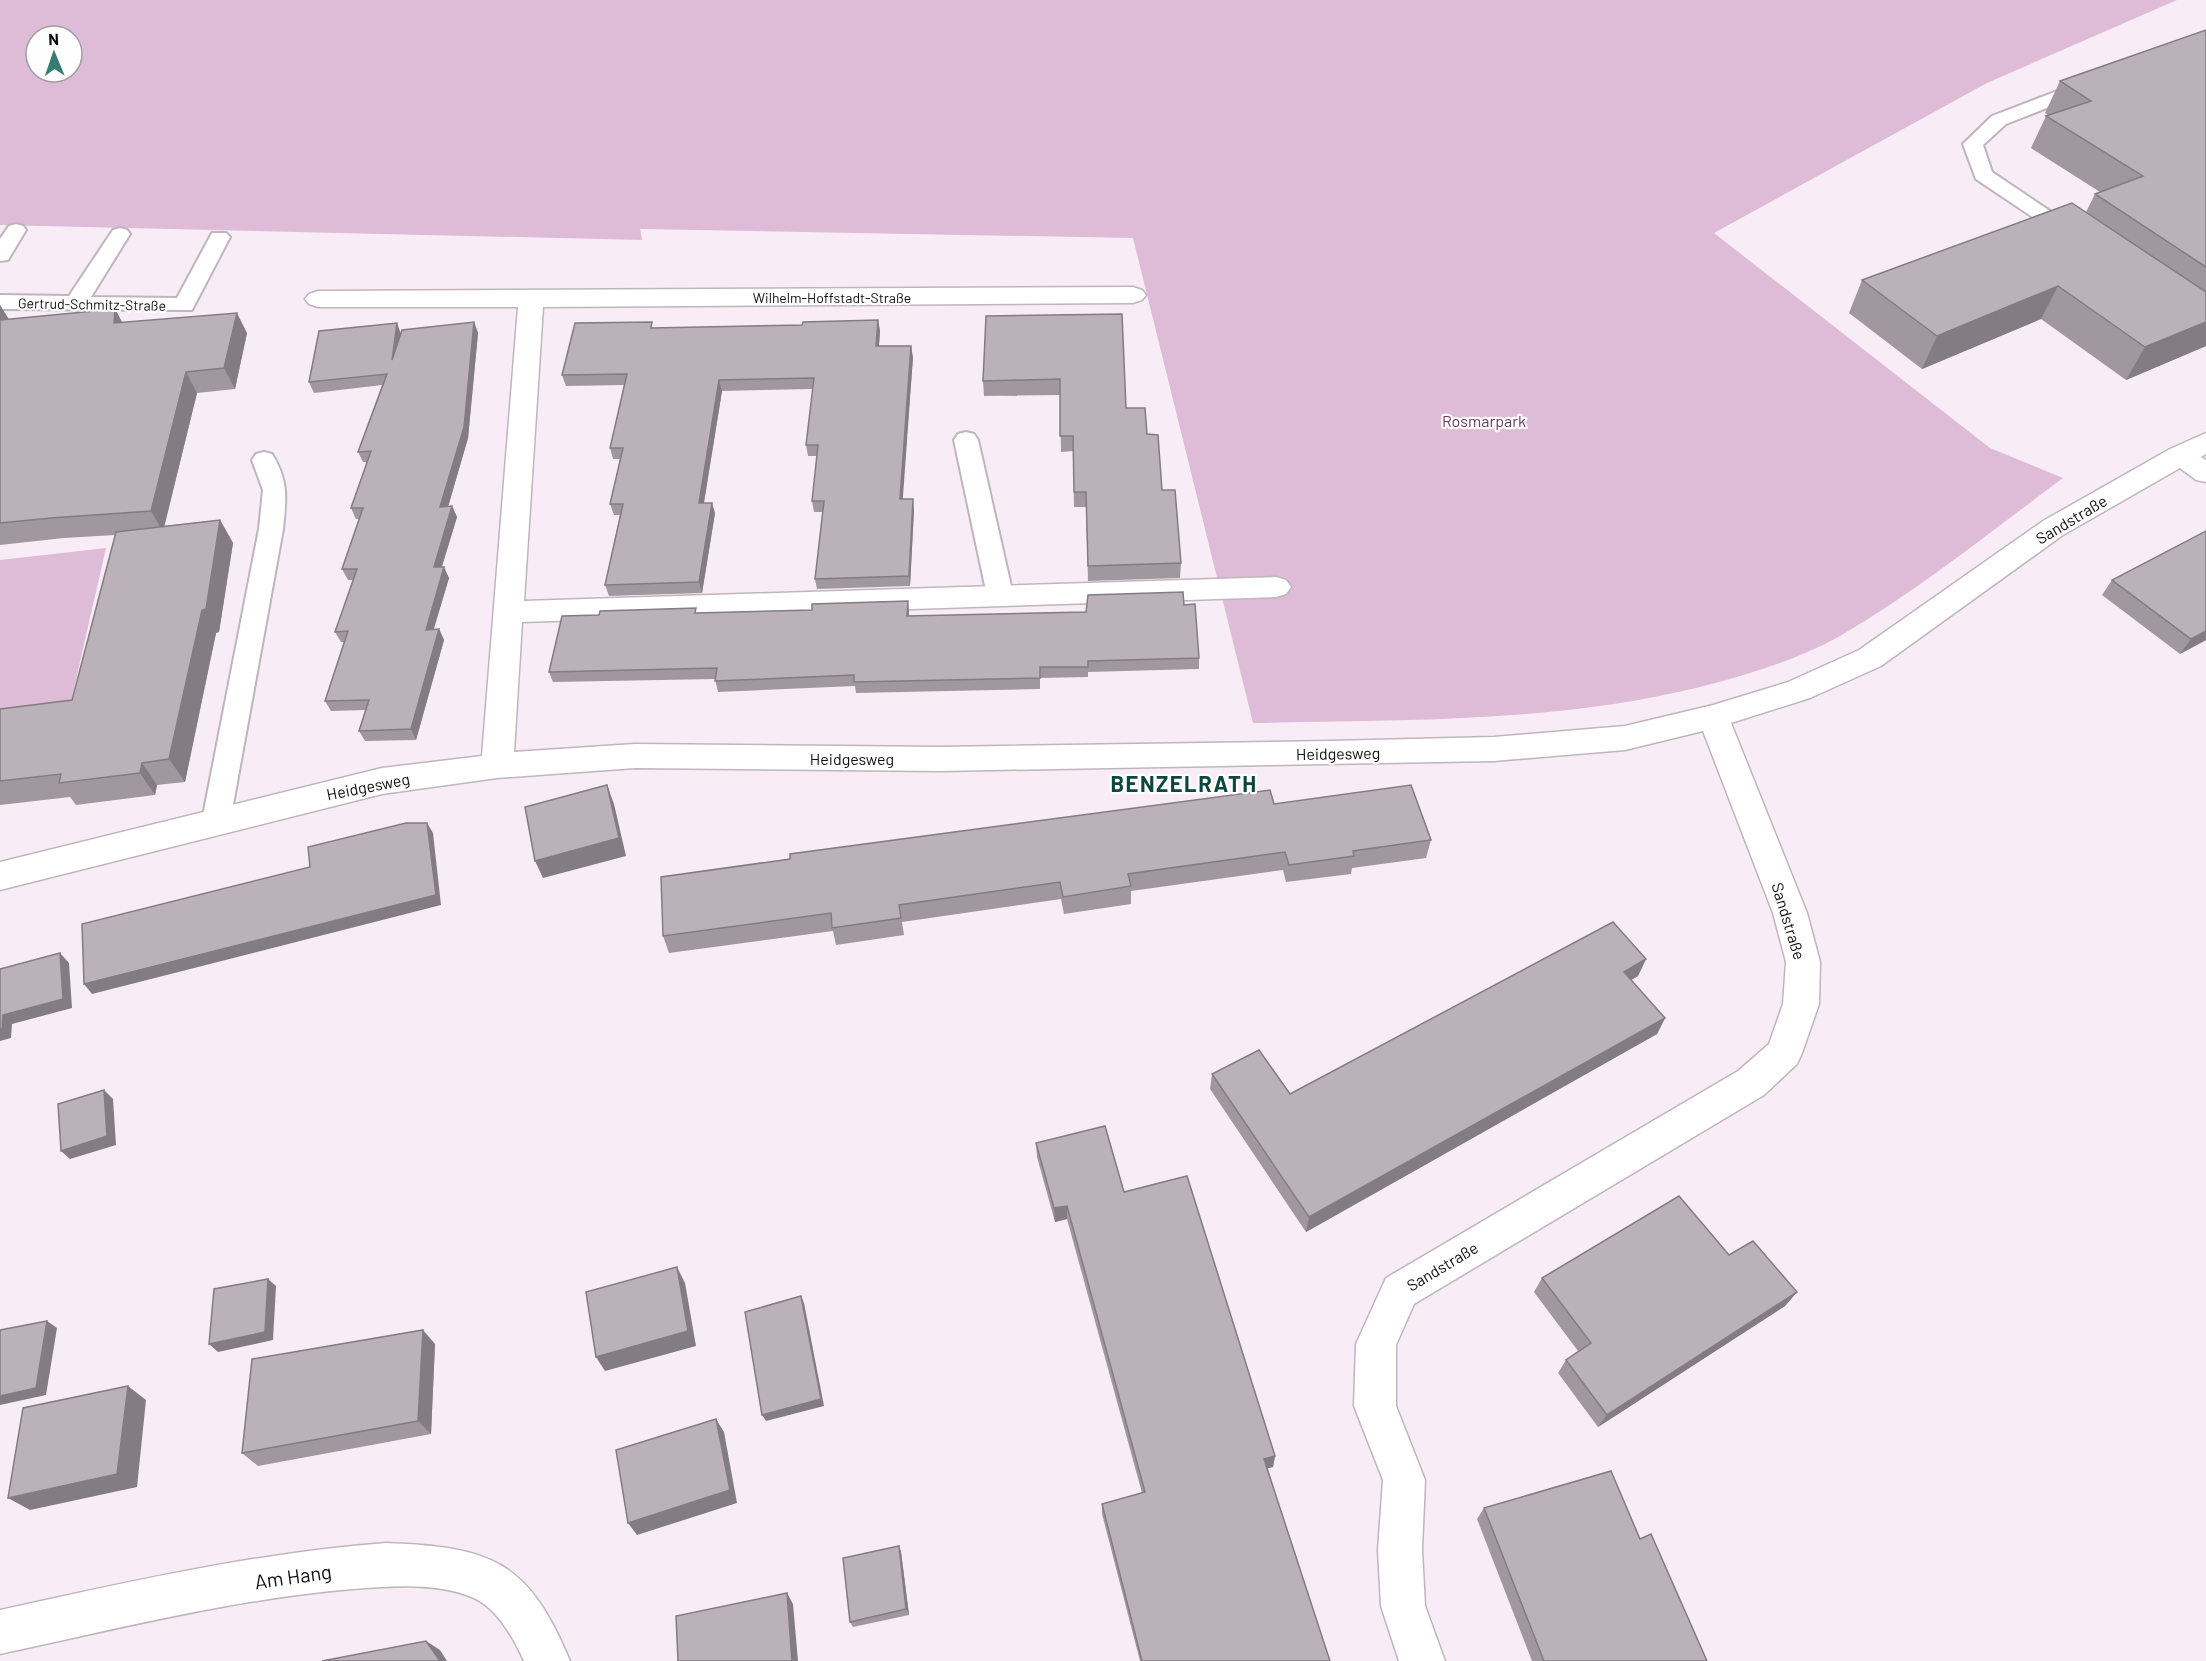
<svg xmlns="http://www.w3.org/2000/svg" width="2206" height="1661" font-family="Barlow,sans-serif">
<rect width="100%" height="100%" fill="#f8edf6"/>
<!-- green -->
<g fill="#debcd7" fill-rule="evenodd">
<path d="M0,0h2177l-190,83 -273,150 276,215 73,30c-73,54 -144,112 -223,158 -43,24 -92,39 -140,51 -146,36 -297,33 -447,36l-120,-485 -493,-9 2,11 -642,-15zM36,36h36v36h-36z"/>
<polygon points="106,548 69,710 0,717 0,560"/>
</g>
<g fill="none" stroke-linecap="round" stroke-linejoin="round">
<defs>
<g id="lane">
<polygon points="2086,80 2093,82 2096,86 2093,90 2006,124 1983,145 1992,172 2081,232 2085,236 2081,240 2067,240 1976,179 1963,144 1992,116"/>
<polygon points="16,224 23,226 26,230 8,260 0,261 0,239 9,226"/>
<polygon points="120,228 127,230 130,234 91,297 177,298 212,233 226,233 230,237 192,310 0,309 0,295 69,296 113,230"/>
<polygon points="966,432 974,434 978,440 1013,595 1009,601 1000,604 991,601 987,595 954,440 958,434"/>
<path d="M264,452l8,2c17,27 14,46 11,75l-53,292 -4,8 -10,3 -10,-3 -4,-8 57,-292 4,-39 -11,-30 4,-6z"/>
</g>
<g id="street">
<polygon points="1133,287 1142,290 1146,295 1142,300 1133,303 543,307 524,601 1276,577 1286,580 1291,587 1286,594 1276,597 522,622 514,752 635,744 940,747 1330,741 1494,737 1625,726 1713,705 1788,682 1859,650 2043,521 2170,449 2206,433 2206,454 2201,457 2206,460 2206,482 2196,480 2180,468 2063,535 1881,666 1810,698 1731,723 1807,913 1820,962 1819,1004 1802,1053 1797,1064 1764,1095 1414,1304 1396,1345 1396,1406 1425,1480 1422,1550 1425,1606 1445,1661 1399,1661 1381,1606 1378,1550 1383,1480 1354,1406 1356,1344 1386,1278 1738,1071 1769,1044 1783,1004 1786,962 1773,913 1703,731 1625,750 1494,761 940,771 635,768 497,778 382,794 0,890 0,862 382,768 482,756 518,307 318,307 309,304 305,299 309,294 318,291"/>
<path d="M386,1543c105,4 142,17 184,118h-46c-10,-22 -27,-53 -50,-63 -36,-16 -83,-12 -121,-9 -120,10 -236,40 -353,65v-44c128,-28 255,-57 386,-67z"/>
</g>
</defs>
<!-- lane casing -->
<use href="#lane" stroke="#bfb5bd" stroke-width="4"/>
<!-- street casing -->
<use href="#street" stroke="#bfb5bd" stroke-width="3"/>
<!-- lane -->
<use href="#lane" fill="#fff" fill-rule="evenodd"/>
<!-- street -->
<use href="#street" fill="#fff" fill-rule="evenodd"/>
</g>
<!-- wall -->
<g fill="#a1989f">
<polygon points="2206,30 2206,346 2126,380 2041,319 1922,369 1849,313 1862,280 2086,212 2095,194 2100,192 2031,148 2046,116 2048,115 2045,113 2060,81"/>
<polygon points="0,305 9,320 115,309 122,322 247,333 235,389 197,393 164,526 220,520 233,543 219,632 216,633 185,782 157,785 155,795 76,805 70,797 0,805 0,709 72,700 115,535 64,538 0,545"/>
<polygon points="986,316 1126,408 1147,434 1181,563 1180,578 1088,581 1086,507 1074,507 1073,451 1061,452 1060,395 984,396 983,381"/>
<polygon points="878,320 880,331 879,346 913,357 902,499 914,510 910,586 817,589 815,579 823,512 814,512 812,501 817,456 808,456 806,445 813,389 722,391 704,503 715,513 702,593 609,596 605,585 620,515 614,515 610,504 620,459 613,459 610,448 624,385 566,386 562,375 654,328 802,325"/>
<polygon points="474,322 478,333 468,438 448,507 452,506 457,517 442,567 449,578 434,629 439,629 444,640 416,740 365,741 359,731 365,710 331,711 325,701 344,642 341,642 335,632 353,580 348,580 342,569 359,519 356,519 351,508 367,462 363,462 358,452 382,385 314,393 309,382 401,334"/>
<polygon points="2206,531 2206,640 2180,654 2102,595 2112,580"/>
<polygon points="1184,605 1199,658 1199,669 1088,672 1088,677 1040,678 1040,689 856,693 855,686 718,692 715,679 553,682 549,672 599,615 909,611 909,616 1086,612"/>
<polygon points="1274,804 1431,840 1426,858 1352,868 1351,874 1286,882 1283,870 1131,891 1131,904 1064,914 1061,899 902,922 904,935 836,945 833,931 669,953 663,936"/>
<polygon points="1646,959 1638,976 1631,980 1665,1018 1657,1034 1306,1232 1210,1089 1212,1074 1290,1094"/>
<polygon points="1036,1143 1124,1192 1275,1456 1273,1467 1267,1468 1330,1661 1140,1661 1102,1514 1102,1504 1142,1493 1067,1219 1055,1222 1037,1157"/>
<polygon points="1729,1255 1797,1292 1785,1306 1598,1427 1558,1373 1566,1360 1578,1351 1534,1292 1542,1278"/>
<polygon points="435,1344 431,1434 258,1466 242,1453"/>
<polygon points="1484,1508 1640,1539 1707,1661 1532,1661 1477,1519"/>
<polygon points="901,1552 909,1615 853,1627 850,1622"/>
</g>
<!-- shaded-wall -->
<g fill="#837c82">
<polygon points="2058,286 2041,319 1922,369 1937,336"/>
<polygon points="0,305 13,326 0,339"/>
<polygon points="115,309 126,330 114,323"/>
<polygon points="237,313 247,333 235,389 224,368"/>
<polygon points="878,320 880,331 878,357 876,346"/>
<polygon points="474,322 478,333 468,438 445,517 440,507"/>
<polygon points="2206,322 2206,346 2126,380 2145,347"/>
<polygon points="397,323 401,334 392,360"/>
<polygon points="911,346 913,357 902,510 900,499"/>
<polygon points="186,372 197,393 163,532 151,511"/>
<polygon points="719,380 722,391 702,514 699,503"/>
<polygon points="913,499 914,510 910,586 909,576"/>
<polygon points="712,503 715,513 702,593 699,582"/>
<polygon points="452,506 457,517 438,578 434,567"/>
<polygon points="220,520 233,543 219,632 216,633 185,782 169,759"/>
<polygon points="444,567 449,578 430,640 426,630"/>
<polygon points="908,601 909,611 908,627 907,616"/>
<polygon points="439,629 444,640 416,740 411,729"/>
<polygon points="2206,631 2206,640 2180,654 2191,639"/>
<polygon points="142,763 157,785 155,795 140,773"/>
<polygon points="607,785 614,804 626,856 543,878 535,861"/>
<polygon points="427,823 433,833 441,905 92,994 84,984"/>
<polygon points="60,953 69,963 72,1008 12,1024 11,1038 0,1041 0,1029 3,1015"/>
<polygon points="1646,959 1638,976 1617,988 1624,972"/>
<polygon points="1665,1018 1657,1034 1306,1232 1309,1217"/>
<polygon points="104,1090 113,1099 116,1145 70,1159 61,1151"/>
<polygon points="1067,1206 1067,1219 1055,1222 1054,1208"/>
<polygon points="677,1267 685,1283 696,1346 605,1371 596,1357"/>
<polygon points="268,1279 276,1286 273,1340 218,1352 209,1344"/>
<polygon points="1797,1292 1785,1306 1598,1427 1607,1415"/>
<polygon points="801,1296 804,1303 824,1406 766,1421 762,1415"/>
<polygon points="47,1321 57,1328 46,1395 0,1405 0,1396"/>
<polygon points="423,1330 435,1344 431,1434 418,1421"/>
<polygon points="128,1386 146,1400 137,1487 30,1510 8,1498"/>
<polygon points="716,1419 724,1432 737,1503 637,1535 628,1523"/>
<polygon points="1275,1456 1273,1467 1262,1470 1264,1459"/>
<polygon points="899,1546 901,1552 909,1615 906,1609"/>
<polygon points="787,1593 793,1604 798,1661 792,1661"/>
<polygon points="426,1641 440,1650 447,1661 440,1661"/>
</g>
<!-- building -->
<g fill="#bbb1b9" stroke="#837c82" stroke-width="1.5">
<polygon points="2206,30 2206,267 2095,194 2143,176 2046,116 2091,101 2060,81"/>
<polygon points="2072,203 2206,292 2206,322 2145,347 2058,286 1937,336 1862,280"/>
<polygon points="115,309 114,323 237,313 224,368 186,372 151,511 51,518 0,523 0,320"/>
<polygon points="1122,314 1126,408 1145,408 1147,434 1158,435 1162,490 1175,490 1181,563 1088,566 1086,492 1074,492 1073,436 1060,436 1060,379 983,381 986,316"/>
<polygon points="878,320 876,346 911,346 900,499 913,499 909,576 815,579 824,501 812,501 818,445 806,445 814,378 719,380 699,503 712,503 699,582 605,585 623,504 610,504 623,448 610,448 627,374 562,375 575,323 652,322 651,328 802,325 803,322"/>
<polygon points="474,322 464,427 440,507 452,506 434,567 444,567 426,630 439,629 411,729 359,731 369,700 325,701 348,631 335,632 357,569 342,569 363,508 351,508 371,451 358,452 387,374 309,382 319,331 397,323 392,360 402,330"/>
<polygon points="220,520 206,609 202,610 169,759 142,763 140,773 59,783 61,774 0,781 0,709 72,700 116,532"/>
<polygon points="2206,531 2206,631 2191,639 2112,580"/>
<polygon points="1183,592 1184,605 1195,604 1199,658 1088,661 1088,667 1040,667 1040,678 854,682 854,675 715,681 717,668 549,672 562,616 599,615 600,611 696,608 695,613 812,610 812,604 908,601 907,616 1086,612 1088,595"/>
<polygon points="607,785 619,838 535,861 525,807"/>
<polygon points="1411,785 1431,840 1353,851 1354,856 1289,865 1285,852 1128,874 1131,886 1063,897 1060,882 899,905 901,918 832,928 831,913 663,936 661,877 790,859 790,854 1270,790 1274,804"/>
<polygon points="406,823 427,823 436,895 84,984 82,924 310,867 308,847"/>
<polygon points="1613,922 1646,959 1624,972 1665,1018 1309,1217 1212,1074 1259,1050 1290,1094"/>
<polygon points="60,953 63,999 3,1015 2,1029 0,1029 0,969"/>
<polygon points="104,1090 107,1136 61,1151 58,1104"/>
<polygon points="1105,1126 1124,1192 1187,1176 1275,1456 1264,1459 1330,1661 1142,1661 1102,1504 1145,1492 1067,1206 1054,1208 1036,1143"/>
<polygon points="1679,1196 1729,1255 1753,1241 1797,1292 1607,1415 1566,1360 1591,1343 1542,1278"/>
<polygon points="677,1267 688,1331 596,1357 586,1292"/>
<polygon points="268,1279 265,1332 209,1344 214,1289"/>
<polygon points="801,1296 821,1399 762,1415 745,1312"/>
<polygon points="47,1321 36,1388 0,1396 0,1330"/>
<polygon points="423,1330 418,1421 242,1453 252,1359"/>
<polygon points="128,1386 117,1474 8,1498 23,1408"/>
<polygon points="716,1419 730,1490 628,1523 616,1450"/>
<polygon points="1611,1471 1640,1539 1651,1534 1707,1661 1544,1661 1484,1508"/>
<polygon points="899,1546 906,1609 850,1622 843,1558"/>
<polygon points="787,1593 792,1661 678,1661 676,1616"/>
<polygon points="426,1641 440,1661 322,1661"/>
</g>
<g text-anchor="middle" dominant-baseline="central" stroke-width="4.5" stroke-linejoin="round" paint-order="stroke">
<!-- far-street labels -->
<g font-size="14" fill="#110e10" stroke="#fefefe">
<text x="832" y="297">Wilhelm-Hoffstadt-Straße</text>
<text transform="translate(92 304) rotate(1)">Gertrud-Schmitz-Straße</text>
</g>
<!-- park labels -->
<g font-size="16" fill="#693a62" stroke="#fefefe">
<text x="1484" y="420">Rosmarpark</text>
</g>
<!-- street labels -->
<g font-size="16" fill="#110e10" stroke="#fefefe">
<text transform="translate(2071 519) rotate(-31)">Sandstraße</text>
<text transform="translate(1338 753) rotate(-1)">Heidgesweg</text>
<text x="852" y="758">Heidgesweg</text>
<text transform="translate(368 786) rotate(-11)">Heidgesweg</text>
<text transform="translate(1789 921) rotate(73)">Sandstraße</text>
<text transform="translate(1442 1266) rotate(-31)">Sandstraße</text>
</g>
<!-- near-street labels -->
<g font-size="20" fill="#110e10" stroke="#fefefe">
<text transform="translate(293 1576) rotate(-8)">Am Hang</text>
</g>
<!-- district labels -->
<g font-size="22" font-weight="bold" letter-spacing="1.5" fill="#094740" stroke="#fefefe">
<text x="1184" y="783">BENZELRATH</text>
</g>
</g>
<!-- north arrow -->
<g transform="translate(54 54) rotate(358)"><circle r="28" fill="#fefefe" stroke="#9f9e9f" stroke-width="1.5"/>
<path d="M0-4.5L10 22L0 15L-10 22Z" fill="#377c72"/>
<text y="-9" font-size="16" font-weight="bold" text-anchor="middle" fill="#110e10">N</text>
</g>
</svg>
